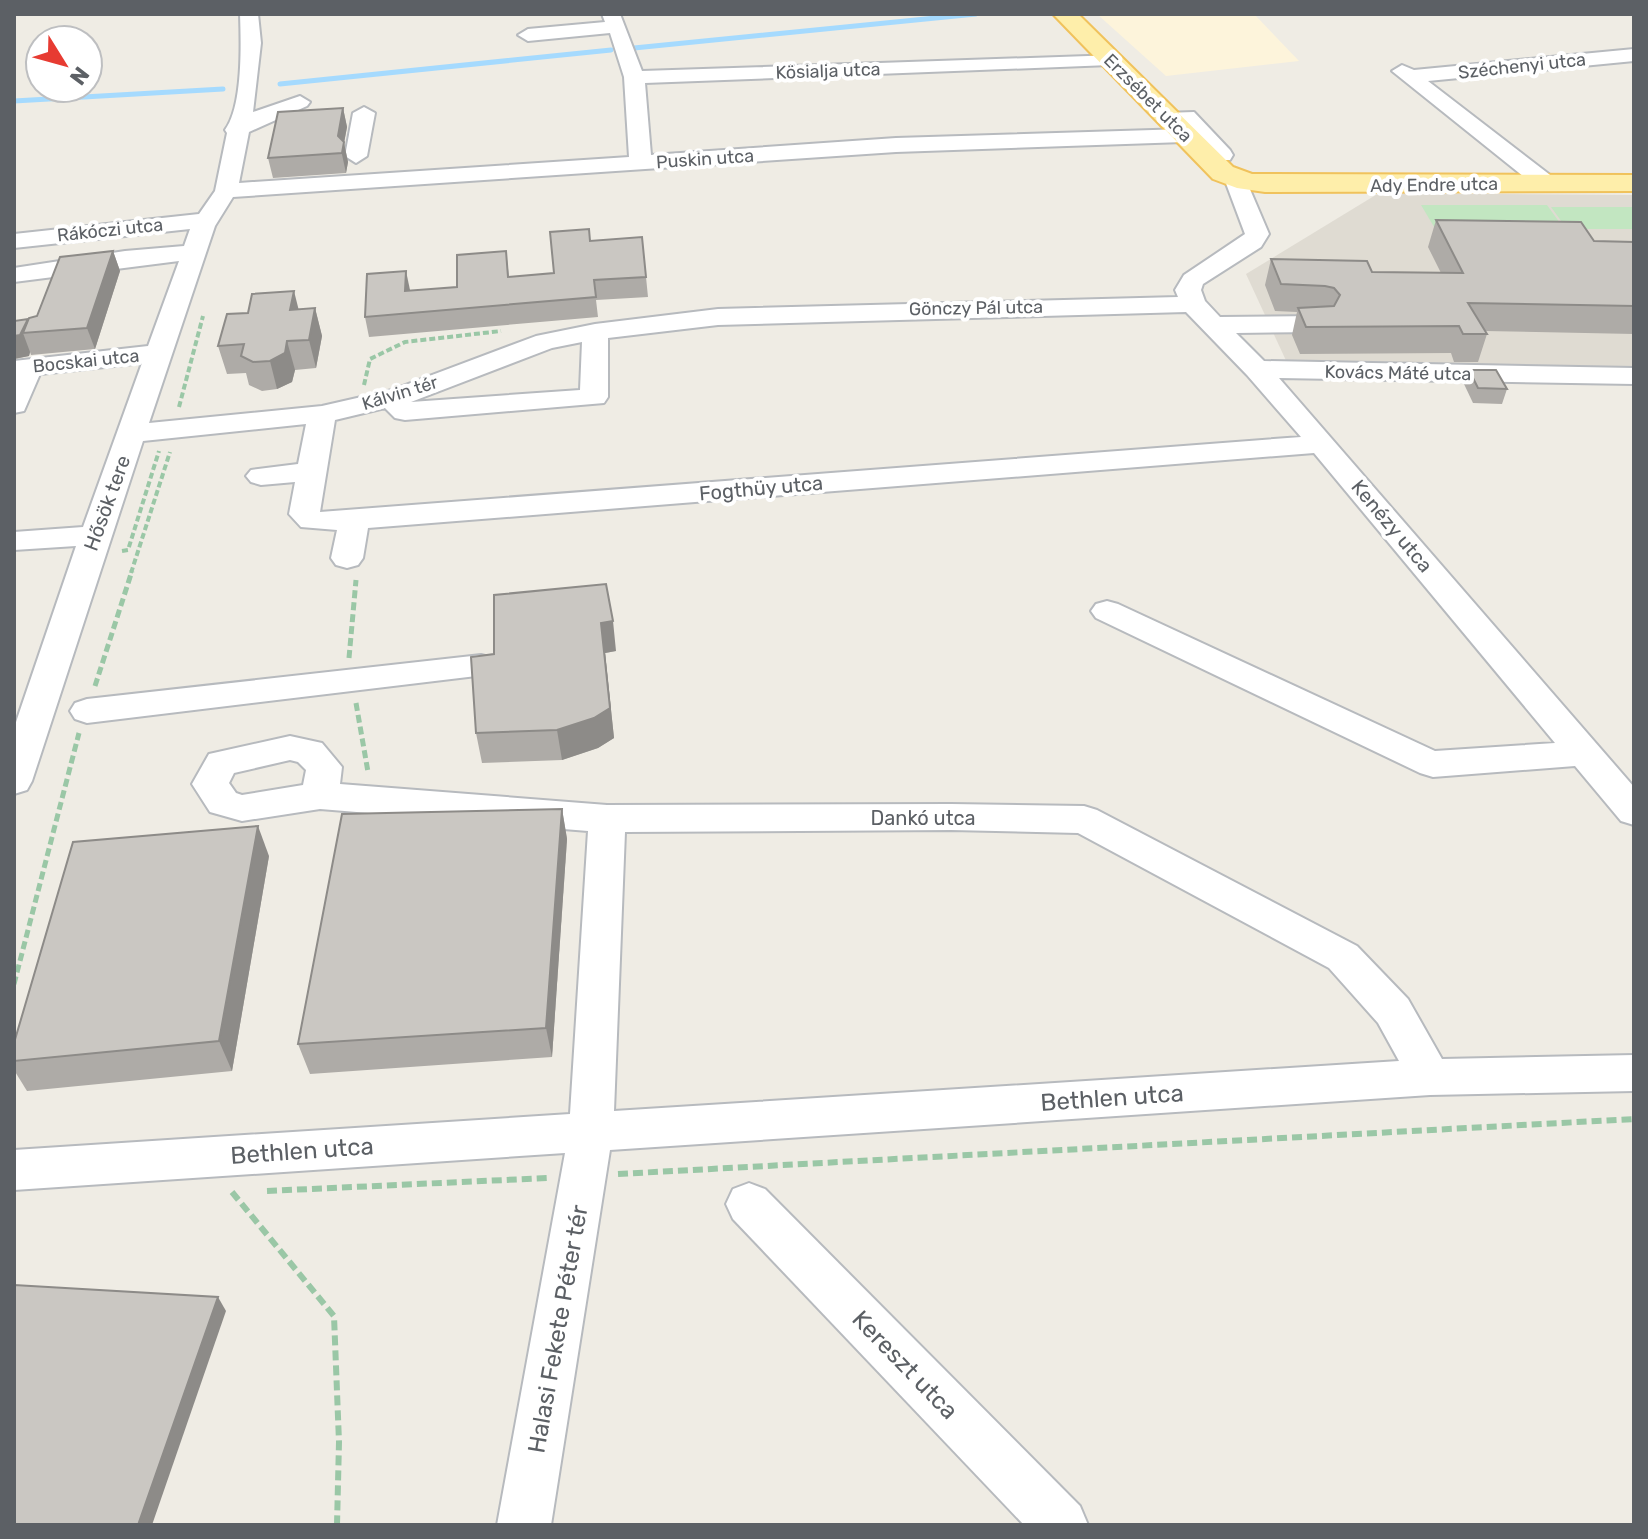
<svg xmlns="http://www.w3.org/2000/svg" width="1648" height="1539" font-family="Rubik,sans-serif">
<rect width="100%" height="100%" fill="#efece4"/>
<!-- commercial -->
<polygon fill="#fdf4db" points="1097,14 1254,14 1299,61 1166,76"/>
<!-- education -->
<polygon fill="#dfdbd2" points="1379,193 1634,195 1634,370 1289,367 1246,274"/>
<!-- green -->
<g fill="#c2e6c1">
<polygon points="1421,205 1547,205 1570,237 1440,237"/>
<polygon points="1551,207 1634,207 1634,229 1567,229"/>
</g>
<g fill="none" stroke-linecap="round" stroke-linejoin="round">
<!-- stream -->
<g stroke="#a5dafe" stroke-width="5">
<polyline points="634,48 976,14"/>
<polyline points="280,84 611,50"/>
<polyline points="14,101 223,89"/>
</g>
<defs>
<g id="minor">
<path d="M240,14h18l3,29 -8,69 47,-16 10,6 -3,4 -58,26 -10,51 390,-26 -5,-80 -14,-44 -82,8 -10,-6 10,-6 77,-7 -3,-8h18l22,57 475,-16 3,4 -10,6 -465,18 6,72 245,-17 289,-9 -4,-5 -17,-1 -3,-5 3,-5 30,-1 36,38 3,5 -3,5h-16l-21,-23 -9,5 -288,10 -663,45 -18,29 -66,197 173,-17 70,-16 144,-54 59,-12 123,-15 460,-12 -3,-7 9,-15 61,-41 -21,-56 3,-5h16l26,61 -8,13 -58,37 -2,6 4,11 15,16 98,-1 9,2 4,6 -4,6 -9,2 -82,1 28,28 370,7v16l-355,-6 355,409v38l-13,-4 -46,-55 -142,11 -13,-4 -324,-155 -5,-7 5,-7 11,-3 11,3 317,147 120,-8 -241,-290 -946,75 -5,30 -5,7 -11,3 -11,-3 -5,-7 6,-28 -36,-3 -12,-13 6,-32 -34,3 -10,-3 -5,-6 5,-6 47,-6 8,-40 -163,17 -111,340 -5,9 -13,4v-66l62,-182 -62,4v-18l69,-5 59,-164 -102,11 -16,37 -10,2v-52l134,-15 31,-85 -165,21v-14l111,-17 59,-5 6,-17 -176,19v-14l185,-20 16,-23 12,-58 -2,-3c18,-24 16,-87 15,-116zM1186,312l61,63 54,62 -981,75 15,-92 50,-12 10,10 10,2 199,-17 4,-6v-59l110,-13zM582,342l-2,48 -169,12 141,-54z"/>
<polygon points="1634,49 1634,61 1428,81 1554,178 1557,183 1554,188 1538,188 1392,71 1402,65 1414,70"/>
<polygon points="364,107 375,113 367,156 356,163 345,156 353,113"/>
<polygon points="481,655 493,658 498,666 493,674 87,723 75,719 70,711 75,703 87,699"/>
<path d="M290,736l32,7 20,24 -2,17 267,21 344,-1 133,2 13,4 260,136 51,53 34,60 192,-4v36l-204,4 -820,55 -59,375h-54l68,-372 -551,37v-40l556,-36 18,-283 -268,-22 -78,12 -32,-9 -18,-28 17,-30zM290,760l8,2 8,8 -3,15 -61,10 -6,-2 -7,-10 5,-10zM951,830l127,3 251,135 49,55 21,38 -785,50 11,-279z"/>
<polygon points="749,1183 765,1189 1080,1506 1088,1525 1024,1525 733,1219 726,1204 733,1189"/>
</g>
<polygon id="major" points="1053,14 1078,14 1233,167 1252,174 1634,175 1634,191 1265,192 1237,188 1213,179"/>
</defs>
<!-- minor casing -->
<use href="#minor" stroke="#b7babe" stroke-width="4"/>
<!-- major casing -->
<use href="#major" stroke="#f0c25c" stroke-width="4"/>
<!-- path-far2 -->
<g stroke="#9ac7a6" stroke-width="4" stroke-dasharray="6 3" stroke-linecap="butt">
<polyline points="364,385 370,359 405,342 501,331"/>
<polyline points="179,407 203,316"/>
<polyline points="122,551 128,550 159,451"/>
<polyline points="131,573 170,452"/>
</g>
<!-- path-far1 -->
<g stroke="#9ac7a6" stroke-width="5" stroke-dasharray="8 4" stroke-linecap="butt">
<polyline points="349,658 356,580"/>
<polyline points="95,686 132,571"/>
<polyline points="356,703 368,772"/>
<polyline points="14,984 79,733"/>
</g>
<!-- path -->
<g stroke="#9ac7a6" stroke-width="6" stroke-dasharray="10 5" stroke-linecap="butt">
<polyline points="618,1174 1634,1119"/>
<polyline points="267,1191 548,1178"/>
<polyline points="232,1192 334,1316 339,1442 337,1525"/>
</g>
<!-- minor -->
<use href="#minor" fill="#fff" fill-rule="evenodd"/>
<!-- major -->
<use href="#major" fill="#feeeaa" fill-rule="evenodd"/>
</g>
<!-- wall -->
<g fill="#aeaba7">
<polygon points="343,108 347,127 344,143 348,162 346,173 273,178 268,158"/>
<polygon points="1436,220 1594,241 1634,242 1634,334 1485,331 1487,334 1478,362 1454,362 1451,353 1300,354 1292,335 1297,312 1275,311 1265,285 1271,259 1372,272 1441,273 1428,247"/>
<polygon points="642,237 648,297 596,300 598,317 369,337 365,317 457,287 506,251 509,277 554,273 591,241"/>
<polygon points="113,251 120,271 95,349 31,355 30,352 29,356 14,359 28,319 37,316"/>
<polygon points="315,308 322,336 316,368 295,370 292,382 277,389 262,391 249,385 246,373 227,374 218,346 299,310"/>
<polygon points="1469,370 1507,389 1502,404 1473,403 1464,384"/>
<polygon points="616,651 605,653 614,738 598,748 562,760 482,763 476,733 471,657"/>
<polygon points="562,809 567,839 552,1057 310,1074 298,1044"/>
<polygon points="269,856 232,1071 27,1091 14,1070 14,1043"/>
</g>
<!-- shaded-wall -->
<g fill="#8d8b88">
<polygon points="343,108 347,127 344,143 348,162 346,173 338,136"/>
<polygon points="113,251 120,271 95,349 87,328"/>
<polygon points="406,271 410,290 409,311 405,291"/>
<polygon points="294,291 301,319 290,310"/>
<polygon points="315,308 322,336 316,368 309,340"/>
<polygon points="28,319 23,333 30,352 29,356 14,359 14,336"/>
<polygon points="287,341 295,370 292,382 277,389 270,361"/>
<polygon points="613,621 616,651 605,653 614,738 598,748 562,760 557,730 601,623"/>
<polygon points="562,809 567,839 552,1057 546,1028"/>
<polygon points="258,826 269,856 232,1071 219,1041"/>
<polygon points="218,1297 226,1311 152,1525 138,1525"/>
</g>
<!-- building -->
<g fill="#cac7c2" stroke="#8d8b88" stroke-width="2">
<polygon points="343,108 338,136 344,142 342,153 268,158 278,112"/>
<polygon points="1436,220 1581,222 1594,241 1634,242 1634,306 1468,303 1487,334 1463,334 1459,326 1306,327 1298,308 1334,306 1340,295 1334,288 1325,286 1281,284 1271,259 1367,261 1372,272 1463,273"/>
<polygon points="589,229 590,241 642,237 646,277 594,280 596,297 365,317 367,274 406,271 405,291 457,287 457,255 506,251 508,277 554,273 550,232"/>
<polygon points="113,251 87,328 23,333 29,318 37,316 60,257"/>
<polygon points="294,291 290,310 315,308 309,340 287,341 285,353 270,361 253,362 241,356 244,344 218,346 227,314 248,313 252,294"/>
<polygon points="28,319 20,335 14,336 14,321"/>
<polygon points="1469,370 1496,370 1507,389 1478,388"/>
<polygon points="606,584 613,621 601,623 610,708 594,718 557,730 476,733 471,657 494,654 494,595"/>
<polygon points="562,809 546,1028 298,1044 342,814"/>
<polygon points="258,826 219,1041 14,1061 14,1043 73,842"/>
<polygon points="14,1285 218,1297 138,1525 14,1525"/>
</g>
<g text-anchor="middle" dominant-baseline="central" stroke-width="8" stroke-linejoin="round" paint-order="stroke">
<!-- far-street labels -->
<g font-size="18" fill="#5c6065" stroke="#fff">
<text transform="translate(1522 66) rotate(-6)">Széchenyi utca</text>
<text transform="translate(828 71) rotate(-2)">Kösialja utca</text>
<text transform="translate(1148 98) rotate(45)">Erzsébet utca</text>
<text transform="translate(705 159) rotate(-4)">Puskin utca</text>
<text transform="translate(1434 185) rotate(-1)">Ady Endre utca</text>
<text transform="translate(110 230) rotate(-6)">Rákóczi utca</text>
<text transform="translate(976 308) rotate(-1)">Gönczy Pál utca</text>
<text transform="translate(86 361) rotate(-6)">Bocskai utca</text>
<text transform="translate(1398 373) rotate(1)">Kovács Máté utca</text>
<text transform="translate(400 393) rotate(-17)">Kálvin tér</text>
</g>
<!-- street labels -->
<g font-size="20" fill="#5c6065" stroke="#fff">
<text transform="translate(761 488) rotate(-5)">Fogthüy utca</text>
<text transform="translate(107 503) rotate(-70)">Hősök tere</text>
<text transform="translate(1392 526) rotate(50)">Kenézy utca</text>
<text x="923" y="818">Dankó utca</text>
</g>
<!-- near-street labels -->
<g font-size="24" fill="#5c6065" stroke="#fff">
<text transform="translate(1112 1098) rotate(-4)">Bethlen utca</text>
<text transform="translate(302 1151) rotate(-4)">Bethlen utca</text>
<text transform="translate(558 1329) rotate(-80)">Halasi Fekete Péter tér</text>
<text transform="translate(905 1365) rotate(46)">Kereszt utca</text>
</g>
</g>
<!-- border -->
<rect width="1648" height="1539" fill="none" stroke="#5c6065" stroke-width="32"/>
<!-- north arrow -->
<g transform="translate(64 64) rotate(127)"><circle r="38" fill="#ffffff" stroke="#bebfc1" stroke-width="2"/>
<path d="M0-6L14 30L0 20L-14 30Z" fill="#e73b32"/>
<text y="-12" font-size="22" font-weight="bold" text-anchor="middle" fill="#5c6065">N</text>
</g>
</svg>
